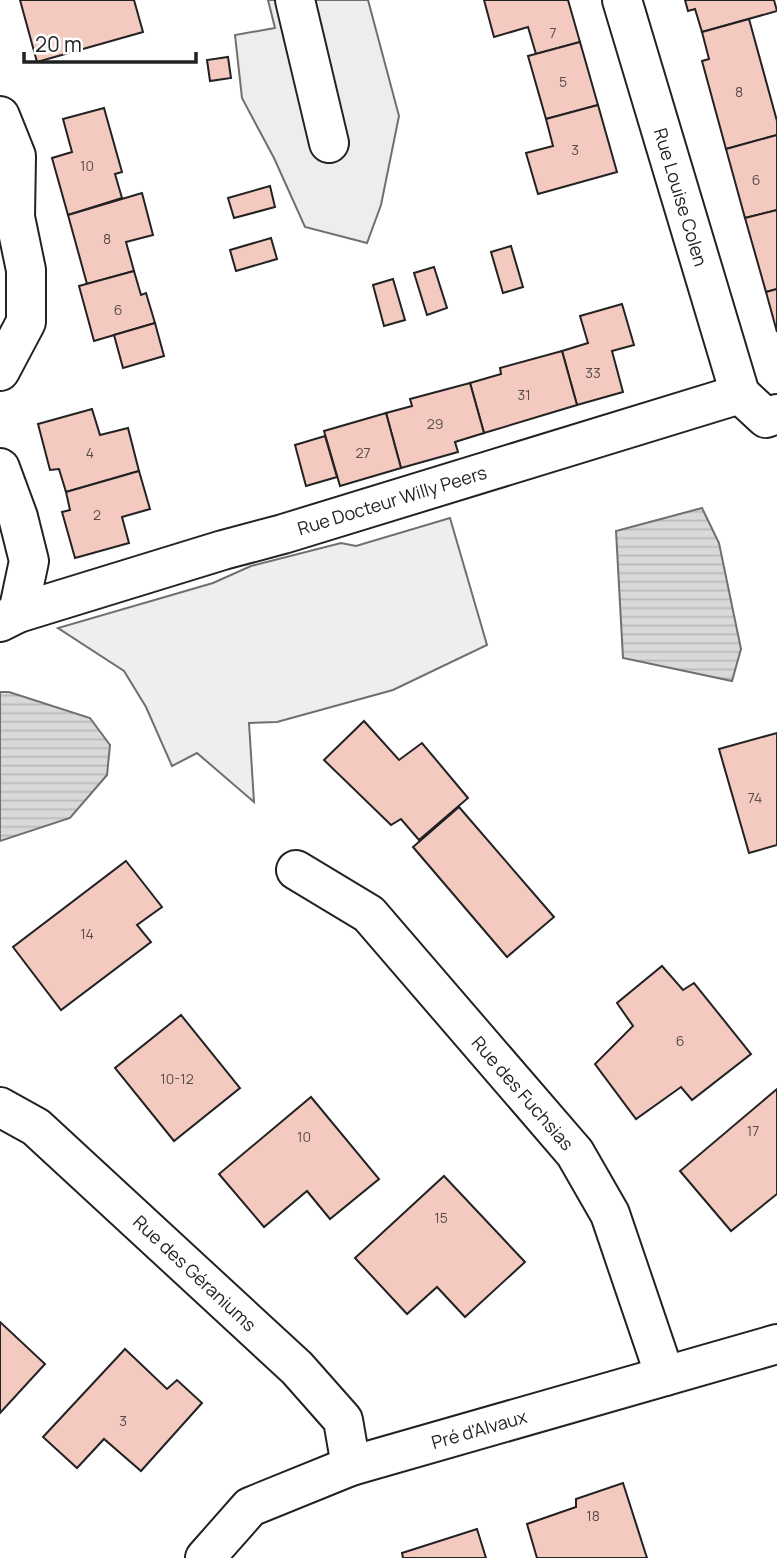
<svg xmlns="http://www.w3.org/2000/svg" width="777" height="1558" font-family="Manrope,sans-serif">
<defs>
<pattern id="water-rules" width="6" height="5" patternUnits="userSpaceOnUse" patternTransform="scale(1.75)"><rect width="6" height="5" fill="#d9d9d9"/><path d="M0 2.5h6" fill="none" stroke="#bababa"/></pattern>
</defs>
<rect width="100%" height="100%" fill="#fff"/>
<!-- green -->
<polygon fill="#eee" stroke="#6f6f6f" stroke-width="2" points="450,518 487,645 393,690 277,722 249,723 254,802 197,753 172,766 146,707 124,671 58,628 213,583 251,566 341,543 356,546"/>
<!-- parking -->
<polygon fill="#ededed" stroke="#6f6f6f" stroke-width="2" points="268,0 368,0 399,116 381,205 367,243 305,227 274,158 242,98 235,35 275,28"/>
<!-- water -->
<g fill="url(#water-rules)" stroke="#6f6f6f" stroke-width="2">
<polygon points="702,508 719,543 741,649 732,681 623,658 616,531"/>
<polygon points="0,692 9,692 90,718 110,745 107,775 70,818 0,841"/>
</g>
<!-- building -->
<g fill="#f3c9c0" stroke="#222" stroke-width="2">
<polygon points="20,0 134,0 143,32 37,62"/>
<polygon points="484,0 568,0 580,42 536,54 528,27 494,37"/>
<polygon points="685,0 774,0 777,11 702,32 695,9 688,11"/>
<polygon points="749,19 777,121 777,135 726,149 702,61 709,59 702,32"/>
<polygon points="580,42 598,105 546,119 528,56"/>
<polygon points="228,57 231,78 210,81 207,60"/>
<polygon points="598,105 617,172 538,194 526,153 553,146 546,119"/>
<polygon points="104,108 122,172 115,174 122,198 68,215 52,158 72,152 63,119"/>
<polygon points="777,135 777,210 745,218 726,149"/>
<polygon points="270,186 275,207 234,218 228,198"/>
<polygon points="142,193 153,235 126,242 134,271 87,284 68,215"/>
<polygon points="777,210 777,289 766,292 745,218"/>
<polygon points="271,238 277,259 236,271 230,250"/>
<polygon points="511,246 523,287 503,293 491,252"/>
<polygon points="434,267 447,308 427,315 414,273"/>
<polygon points="134,271 141,295 146,293 155,323 94,341 79,286"/>
<polygon points="393,279 405,320 384,326 373,285"/>
<polygon points="777,289 777,332 766,292"/>
<polygon points="622,304 634,345 612,351 623,392 577,405 562,351 588,343 580,316"/>
<polygon points="155,323 164,356 123,368 114,335"/>
<polygon points="562,351 577,405 484,433 470,383 501,374 500,368"/>
<polygon points="470,383 484,433 455,442 458,452 401,468 386,413 412,406 410,399"/>
<polygon points="92,409 100,435 128,428 139,471 66,492 59,469 50,470 38,424"/>
<polygon points="386,413 401,468 340,486 324,431"/>
<polygon points="325,436 337,477 306,486 295,445"/>
<polygon points="139,471 150,509 122,517 129,543 75,558 62,512 70,510 66,492"/>
<polygon points="364,721 399,760 422,743 468,798 419,840 401,819 391,825 324,760"/>
<polygon points="777,733 777,845 749,853 719,749"/>
<polygon points="459,807 554,917 507,957 413,847"/>
<polygon points="126,861 162,907 137,925 151,942 61,1010 13,947"/>
<polygon points="662,966 683,990 694,983 751,1054 692,1100 681,1087 636,1119 595,1064 633,1026 617,1003"/>
<polygon points="181,1015 240,1088 174,1141 115,1068"/>
<polygon points="777,1089 777,1194 731,1231 680,1171"/>
<polygon points="311,1097 379,1179 330,1219 307,1191 264,1227 219,1174"/>
<polygon points="444,1176 525,1262 465,1317 437,1287 407,1314 355,1258"/>
<polygon points="0,1322 45,1364 0,1413"/>
<polygon points="125,1349 167,1389 177,1380 202,1403 141,1471 104,1439 77,1468 43,1437"/>
<polygon points="623,1483 647,1558 537,1558 527,1524 576,1507 576,1499"/>
<polygon points="477,1529 486,1558 403,1558 402,1553"/>
</g>
<g fill="none" stroke-linecap="round" stroke-linejoin="round">
<defs>
<g id="minor">
<polyline points="295,0 329,143"/>
<polyline points="622,0 740,394"/>
<polyline points="0,116 16,156 15,217 26,270 26,322 0,371"/>
<polyline points="740,394 766,418 777,414"/>
<polyline points="0,468 18,517 29,561 18,613"/>
<polyline points="0,622 18,613 223,550 283,534 740,394"/>
<polyline points="296,870 369,914 575,1153 610,1214 665,1376"/>
<polyline points="0,1107 36,1127 297,1368 343,1420 351,1466"/>
<polyline points="205,1558 250,1507 351,1466 777,1344"/>
</g>
</defs>
<!-- minor casing -->
<use href="#minor" stroke="#222" stroke-width="42"/>
<!-- minor -->
<use href="#minor" stroke="#fff" stroke-width="38"/>
</g>
<g text-anchor="middle" dominant-baseline="central" stroke-width="5" stroke-linejoin="round" paint-order="stroke">
<!-- number labels -->
<g font-size="14" fill="#564c4a">
<text x="553" y="32">7</text>
<text x="563" y="81">5</text>
<text x="739" y="91">8</text>
<text x="575" y="149">3</text>
<text x="87" y="165">10</text>
<text x="756" y="179">6</text>
<text x="107" y="238">8</text>
<text x="118" y="309">6</text>
<text x="593" y="372">33</text>
<text x="524" y="394">31</text>
<text x="435" y="423">29</text>
<text x="90" y="452">4</text>
<text x="363" y="452">27</text>
<text x="97" y="514">2</text>
<text x="755" y="797">74</text>
<text x="87" y="933">14</text>
<text x="680" y="1040">6</text>
<text x="177" y="1078">10-12</text>
<text x="753" y="1130">17</text>
<text x="304" y="1136">10</text>
<text x="441" y="1217">15</text>
<text x="123" y="1420">3</text>
<text x="593" y="1515">18</text>
</g>
<!-- street labels -->
<g font-size="18" fill="#222" stroke="#fff">
<text transform="translate(681 197) rotate(73)">Rue Louise Colen</text>
<text transform="translate(392 500) rotate(-17)">Rue Docteur Willy Peers</text>
<text transform="translate(523 1093) rotate(49)">Rue des Fuchsias</text>
<text transform="translate(195 1273) rotate(43)">Rue des Géraniums</text>
<text transform="translate(479 1429) rotate(-16)">Pré d'Alvaux</text>
</g>
</g>
<!-- scale -->
<path d="M24 52v10h172v-10" fill="none" stroke="#222222" stroke-width="3.5"/>
<text x="35" y="52" font-size="21" fill="#222222" stroke="#ffffff" stroke-width="5" paint-order="stroke">20 m</text>
</svg>
